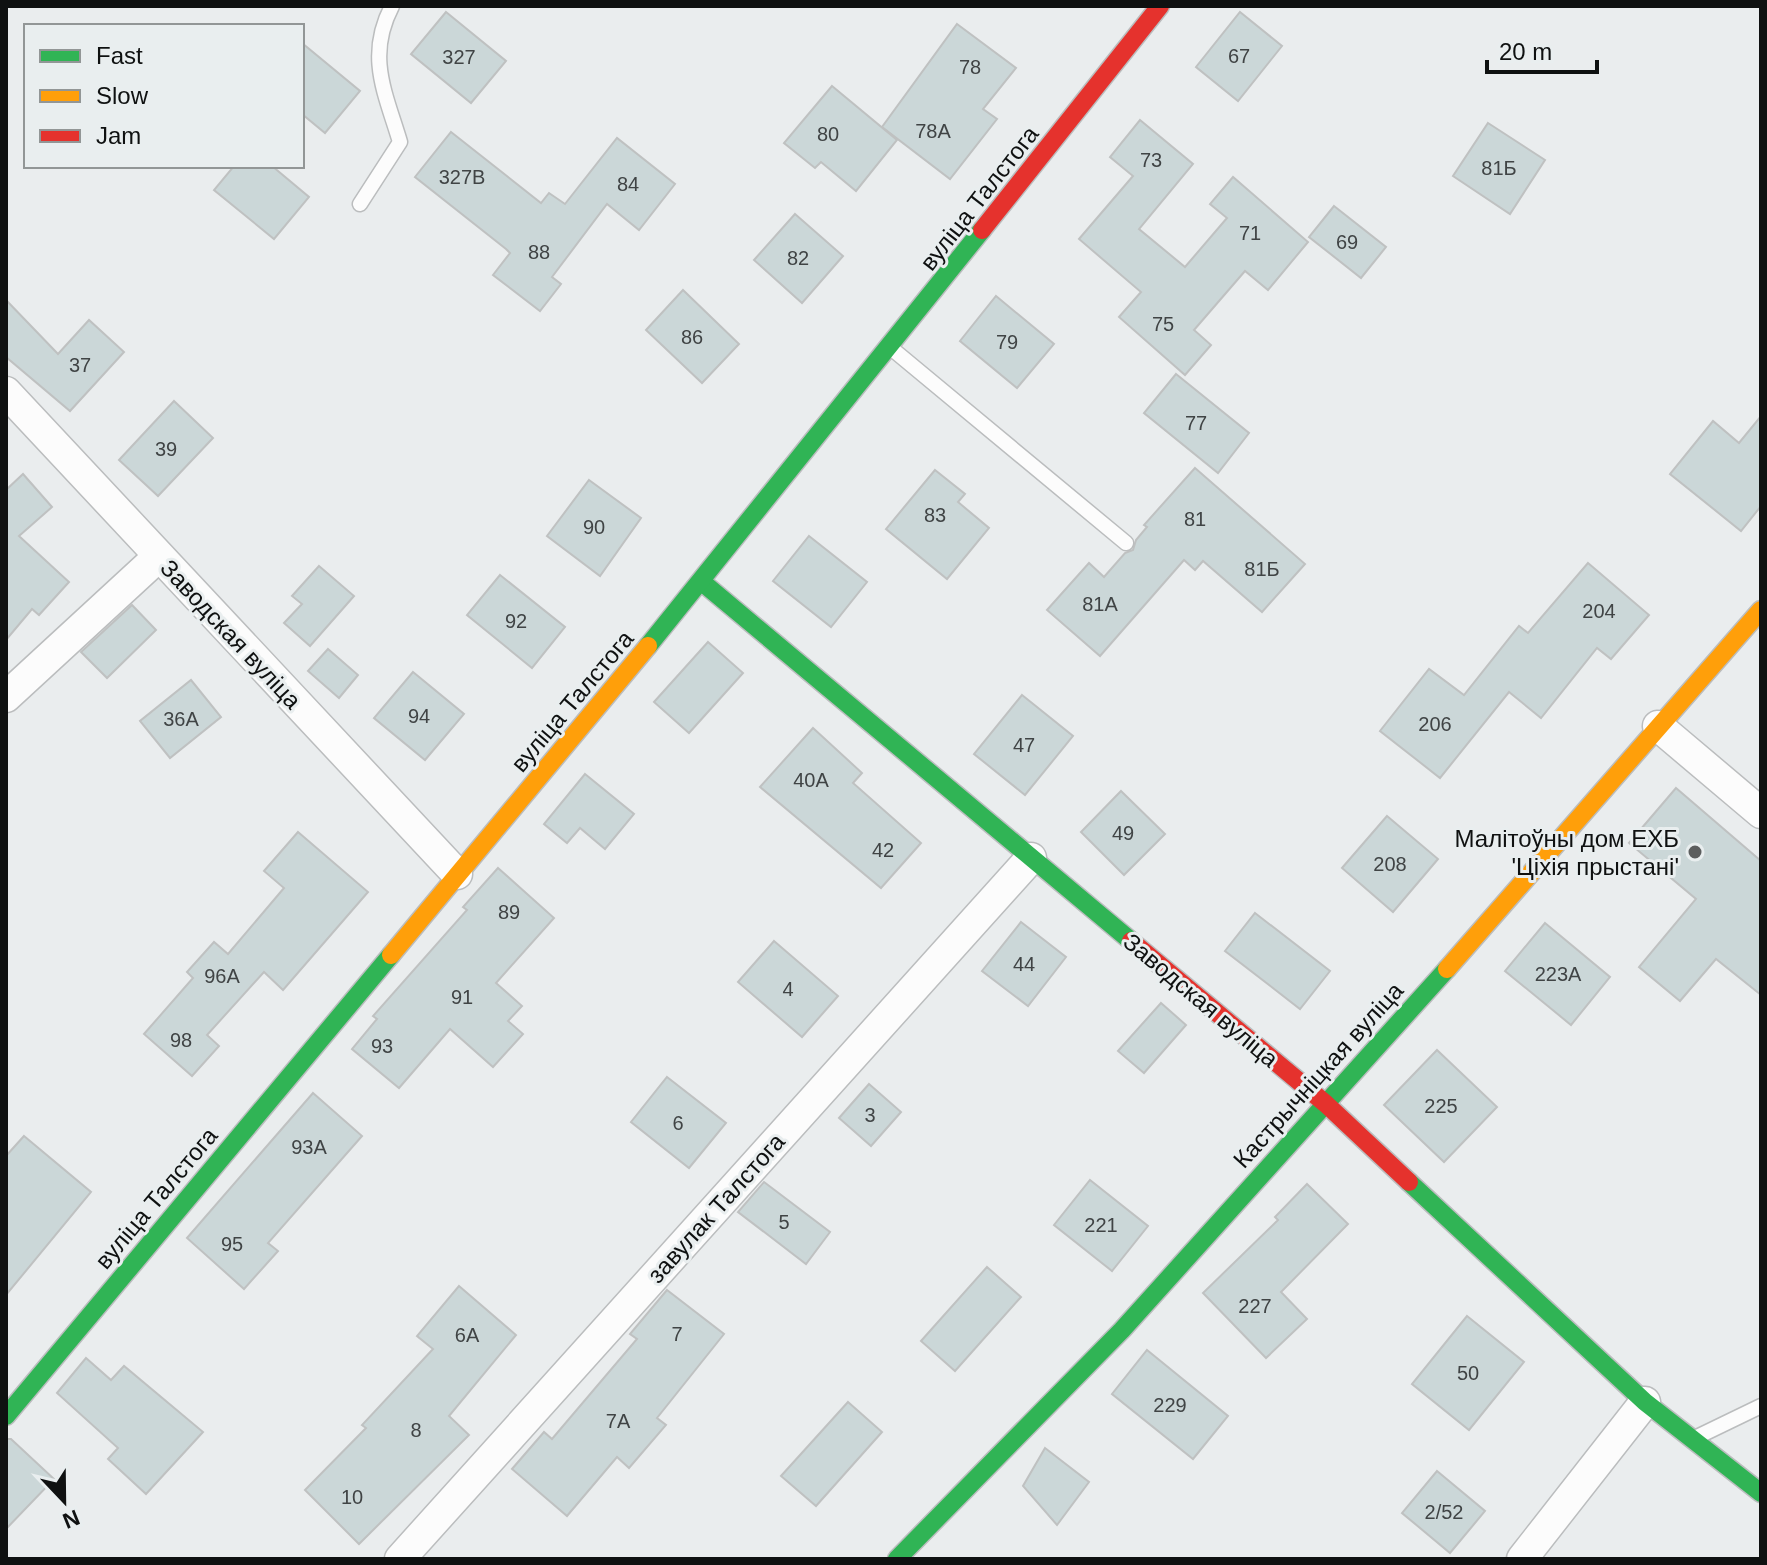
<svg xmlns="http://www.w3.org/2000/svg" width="1767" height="1565" font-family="Arial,sans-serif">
<rect width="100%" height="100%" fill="#eaedee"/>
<!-- building -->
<g fill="#cbd7d8" stroke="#bfc1c1" stroke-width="2">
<polygon points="446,12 506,61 471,103 411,54"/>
<polygon points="1240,12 1282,46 1238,101 1196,67"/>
<polygon points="957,24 1016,68 983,109 997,119 950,179 882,127"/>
<polygon points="302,43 360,91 325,133 302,114"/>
<polygon points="832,86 897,140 856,191 821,162 815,168 784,143"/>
<polygon points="1140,120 1193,164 1139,229 1185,267 1227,218 1210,204 1233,177 1308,242 1268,290 1245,271 1194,330 1211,345 1185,375 1119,317 1141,292 1079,239 1133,176 1110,157"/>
<polygon points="1488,123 1545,160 1510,214 1453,176"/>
<polygon points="451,132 541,203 549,193 565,204 617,138 675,184 639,230 607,204 552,277 561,284 540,311 493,275 510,253 506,249 415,177"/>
<polygon points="234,166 272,166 309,197 274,239 214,190"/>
<polygon points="1334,206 1386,247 1361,278 1309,237"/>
<polygon points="795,214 843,256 802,303 754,260"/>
<polygon points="683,290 739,344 702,383 646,330"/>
<polygon points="996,296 1054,344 1017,388 960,341"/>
<polygon points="6,300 58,354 89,320 124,352 70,411 6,357"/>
<polygon points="1176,374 1249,433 1218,473 1144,413"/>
<polygon points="174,401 213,438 158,496 119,460"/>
<polygon points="1761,416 1761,506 1741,531 1670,474 1713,421 1739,443"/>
<polygon points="1195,468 1305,564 1262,612 1203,561 1195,570 1184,560 1100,656 1047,610 1089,563 1104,577 1125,553 1133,550 1136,540 1147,527 1144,525"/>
<polygon points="935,470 965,494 958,502 989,528 947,579 886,529"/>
<polygon points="23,474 52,507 19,536 69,582 39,615 32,609 6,640 6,490"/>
<polygon points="589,480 641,518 600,576 547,536"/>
<polygon points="809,536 867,582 831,627 773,581"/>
<polygon points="1588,563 1649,615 1611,659 1597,648 1541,718 1509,692 1440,778 1380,731 1429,669 1464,695 1519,626 1528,633"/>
<polygon points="319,566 354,596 310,646 284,623 302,604 292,596"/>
<polygon points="500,575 565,627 532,668 467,615"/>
<polygon points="132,605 156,630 107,678 81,652"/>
<polygon points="708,642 743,673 689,733 654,702"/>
<polygon points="328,649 358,675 339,698 308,671"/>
<polygon points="413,672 464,714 425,760 374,718"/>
<polygon points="191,680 221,717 170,758 140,721"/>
<polygon points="1022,695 1073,736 1025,795 974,754"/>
<polygon points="813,728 862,773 853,783 921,843 881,888 760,787"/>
<polygon points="585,774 634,814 605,849 580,828 567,843 544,824"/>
<polygon points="1676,788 1761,861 1761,995 1716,959 1680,1001 1639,967 1696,899 1629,843"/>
<polygon points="1121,791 1165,834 1124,875 1081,832"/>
<polygon points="1387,816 1438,859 1393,912 1342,868"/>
<polygon points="298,832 368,892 283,990 264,972 207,1035 219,1046 192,1076 144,1034 193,978 187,972 214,942 228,954 284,888 264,871"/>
<polygon points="498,868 554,918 496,983 522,1006 508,1021 523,1034 493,1067 450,1029 399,1088 352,1049 377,1019 373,1016 467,910 463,907"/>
<polygon points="1255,913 1330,971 1300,1009 1225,951"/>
<polygon points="1021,922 1066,957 1028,1006 982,971"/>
<polygon points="1545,923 1610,977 1571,1025 1505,971"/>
<polygon points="774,941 838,996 802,1037 738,982"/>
<polygon points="1161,1003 1186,1025 1144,1073 1118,1051"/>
<polygon points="1437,1050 1497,1107 1444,1162 1384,1105"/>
<polygon points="667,1077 726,1123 689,1168 631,1122"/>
<polygon points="869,1084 901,1112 871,1146 839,1118"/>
<polygon points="313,1093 362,1136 268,1243 278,1251 244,1289 187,1238"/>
<polygon points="24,1136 91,1192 6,1295 6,1156"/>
<polygon points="1090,1180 1148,1226 1112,1271 1054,1225"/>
<polygon points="764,1182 830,1232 806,1264 738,1212"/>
<polygon points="1307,1184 1348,1224 1281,1292 1307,1319 1266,1358 1203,1293 1278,1220 1275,1217"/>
<polygon points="987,1267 1021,1297 955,1371 921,1341"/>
<polygon points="459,1286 516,1335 449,1416 469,1435 359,1544 305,1490 366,1428 362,1425 433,1349 417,1336"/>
<polygon points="667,1290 724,1334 657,1418 666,1425 629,1468 617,1457 567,1516 512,1469 544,1432 552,1439 637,1339 630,1334"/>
<polygon points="1467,1316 1524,1362 1469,1430 1412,1384"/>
<polygon points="1147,1350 1228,1416 1193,1459 1112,1394"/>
<polygon points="86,1358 111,1380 124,1366 203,1432 146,1494 108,1459 118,1448 57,1393"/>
<polygon points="848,1402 882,1432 816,1506 781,1476"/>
<polygon points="6,1439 11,1439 54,1479 6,1529"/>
<polygon points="1045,1448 1089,1482 1057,1525 1023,1486"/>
<polygon points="1437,1471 1485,1511 1450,1553 1402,1513"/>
</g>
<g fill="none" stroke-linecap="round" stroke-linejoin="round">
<defs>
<g id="lane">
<path d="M360,204l40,-62c-15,-50 -34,-86 -8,-136"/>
<polyline points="891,348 1126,543"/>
<polyline points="1699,1436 1761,1406"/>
</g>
<g id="street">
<polyline points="6,392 457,874"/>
<polyline points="6,697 158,557"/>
<polyline points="1658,726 1761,813"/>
<polyline points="400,1559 1031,858"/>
<polyline points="1522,1559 1645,1402"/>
</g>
<g id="fast">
<polyline points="702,582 1131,941"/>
<polyline points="648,646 982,230"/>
<polyline points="1409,1182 1645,1402 1761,1493"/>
<polyline points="6,1416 391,955"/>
<polyline points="897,1559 1122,1330 1447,969"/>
</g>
<g id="slow">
<polyline points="391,955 648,646"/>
<polyline points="1447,969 1761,610"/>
</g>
<g id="jam">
<polyline points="982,230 1160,6"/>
<polyline points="1131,941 1326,1104 1409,1182"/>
</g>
</defs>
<!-- lane casing -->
<use href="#lane" stroke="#bbbdbe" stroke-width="17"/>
<!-- street casing -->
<use href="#street" stroke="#bbbdbe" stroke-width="33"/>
<!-- fast casing -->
<use href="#fast" stroke="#bbbdbe" stroke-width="21"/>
<!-- slow casing -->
<use href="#slow" stroke="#bbbdbe" stroke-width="21"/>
<!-- jam casing -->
<use href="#jam" stroke="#bbbdbe" stroke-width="21"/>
<!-- lane -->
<use href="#lane" stroke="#fcfcfc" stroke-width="14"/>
<!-- street -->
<use href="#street" stroke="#fcfcfc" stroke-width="30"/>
<!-- fast -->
<use href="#fast" stroke="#30b455" stroke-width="18"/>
<!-- slow -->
<use href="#slow" stroke="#ff9f0a" stroke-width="18"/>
<!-- jam -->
<use href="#jam" stroke="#e5322d" stroke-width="18"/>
</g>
<!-- markers -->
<circle fill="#5c5e5e" stroke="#e9eeef" stroke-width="3" cx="1695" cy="852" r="8"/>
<g text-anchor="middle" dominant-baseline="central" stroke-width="6" stroke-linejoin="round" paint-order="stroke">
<!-- number labels -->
<g font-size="20" fill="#404445">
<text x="1239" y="56">67</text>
<text x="459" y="57">327</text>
<text x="970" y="67">78</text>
<text x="933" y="131">78А</text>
<text x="828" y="134">80</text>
<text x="1151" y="160">73</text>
<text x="1499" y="168">81Б</text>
<text x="462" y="177">327В</text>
<text x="628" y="184">84</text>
<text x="1250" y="233">71</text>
<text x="1347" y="242">69</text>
<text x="539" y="252">88</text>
<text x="798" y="258">82</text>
<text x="1163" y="324">75</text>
<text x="692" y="337">86</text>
<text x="1007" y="342">79</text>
<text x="80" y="365">37</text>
<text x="1196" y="423">77</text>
<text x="166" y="449">39</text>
<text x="935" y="515">83</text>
<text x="1195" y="519">81</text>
<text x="594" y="527">90</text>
<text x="1262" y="569">81Б</text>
<text x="1100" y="604">81А</text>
<text x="1599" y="611">204</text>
<text x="516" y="621">92</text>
<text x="419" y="716">94</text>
<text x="181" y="719">36А</text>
<text x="1435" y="724">206</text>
<text x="1024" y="745">47</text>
<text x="811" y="780">40А</text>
<text x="1123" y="833">49</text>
<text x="883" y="850">42</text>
<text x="1390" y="864">208</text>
<text x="509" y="912">89</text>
<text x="1024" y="964">44</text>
<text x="1558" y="974">223А</text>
<text x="222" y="976">96А</text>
<text x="788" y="989">4</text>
<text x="462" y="997">91</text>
<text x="181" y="1040">98</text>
<text x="382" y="1046">93</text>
<text x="1441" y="1106">225</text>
<text x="870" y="1115">3</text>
<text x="678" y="1123">6</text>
<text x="309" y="1147">93А</text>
<text x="784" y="1222">5</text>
<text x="1101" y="1225">221</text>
<text x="232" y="1244">95</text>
<text x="1255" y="1306">227</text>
<text x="677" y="1334">7</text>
<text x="467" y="1335">6А</text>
<text x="1468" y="1373">50</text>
<text x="1170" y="1405">229</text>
<text x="618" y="1421">7А</text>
<text x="416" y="1430">8</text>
<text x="352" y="1497">10</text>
<text x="1444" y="1512">2/52</text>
</g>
<!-- street labels -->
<g font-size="24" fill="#0f1111" stroke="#e9eeef">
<text transform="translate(979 198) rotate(-52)">вуліца Талстога</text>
<text transform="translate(231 634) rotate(47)">Заводская вуліца</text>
<text transform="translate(572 701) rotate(-50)">вуліца Талстога</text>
<text transform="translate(1201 1000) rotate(40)">Заводская вуліца</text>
<text transform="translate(1318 1075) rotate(-48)">Кастрычніцкая вуліца</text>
<text transform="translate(156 1198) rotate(-50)">вуліца Талстога</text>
<text transform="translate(716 1208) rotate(-48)">завулак Талстога</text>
</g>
<!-- poi labels -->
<g font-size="24" fill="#0f1111" stroke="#e9eeef" text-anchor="end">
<text x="1679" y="838">Малітоўны дом ЕХБ<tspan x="1679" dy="28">'Ціхія прыстані'</tspan></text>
</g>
</g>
<!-- border -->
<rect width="1767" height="1565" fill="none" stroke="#0f1111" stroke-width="16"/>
<!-- legend -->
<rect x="24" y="24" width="280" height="144" fill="#e9eeef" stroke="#929696" stroke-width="2"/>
<rect x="40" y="50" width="40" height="12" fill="#30b455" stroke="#929696" stroke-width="2"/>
<text x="96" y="64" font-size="24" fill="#0f1111">Fast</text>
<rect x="40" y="90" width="40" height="12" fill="#ff9f0a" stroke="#929696" stroke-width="2"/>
<text x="96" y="104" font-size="24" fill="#0f1111">Slow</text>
<rect x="40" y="130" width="40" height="12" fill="#e5322d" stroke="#929696" stroke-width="2"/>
<text x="96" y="144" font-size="24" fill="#0f1111">Jam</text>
<!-- north arrow -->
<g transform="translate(64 1501) rotate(158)" stroke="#e9eeef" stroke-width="6" paint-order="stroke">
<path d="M0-6L14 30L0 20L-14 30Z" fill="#0f1111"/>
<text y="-12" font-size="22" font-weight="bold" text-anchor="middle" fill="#0f1111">N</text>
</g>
<!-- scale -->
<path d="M1487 60v12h110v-12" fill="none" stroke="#0f1111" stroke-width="4"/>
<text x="1499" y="60" font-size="24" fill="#0f1111" stroke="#e9eeef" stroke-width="6" paint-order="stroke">20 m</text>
</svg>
